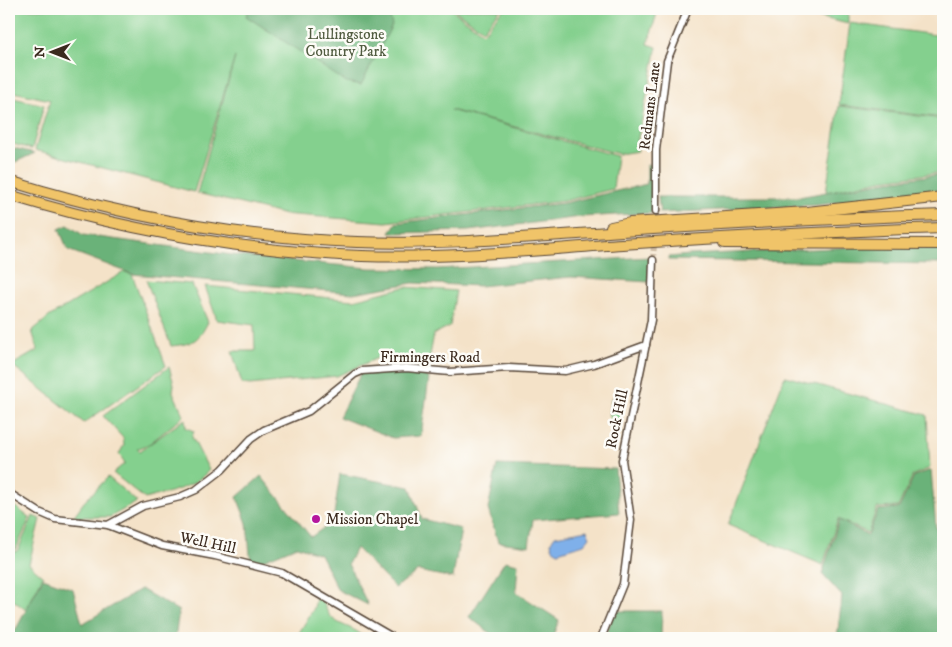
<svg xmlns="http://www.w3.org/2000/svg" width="952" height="647" font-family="'IM FELL DW Pica',serif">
<rect width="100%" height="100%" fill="#fdfcf7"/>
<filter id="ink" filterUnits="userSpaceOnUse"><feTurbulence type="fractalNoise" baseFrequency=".02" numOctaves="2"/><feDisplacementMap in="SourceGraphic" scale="10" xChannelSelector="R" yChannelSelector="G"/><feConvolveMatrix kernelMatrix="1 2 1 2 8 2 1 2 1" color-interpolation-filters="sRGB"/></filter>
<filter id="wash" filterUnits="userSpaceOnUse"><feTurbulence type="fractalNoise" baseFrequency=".0096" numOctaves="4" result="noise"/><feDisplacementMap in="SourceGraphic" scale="20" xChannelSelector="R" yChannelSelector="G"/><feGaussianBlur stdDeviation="1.12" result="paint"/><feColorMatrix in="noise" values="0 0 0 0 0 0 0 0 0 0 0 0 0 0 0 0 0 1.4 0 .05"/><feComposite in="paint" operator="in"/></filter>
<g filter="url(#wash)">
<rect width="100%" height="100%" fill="#f4e2c8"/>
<!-- green -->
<g fill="#84d08e" stroke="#607d56">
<polygon points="9,9 451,9 483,33 503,9 643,9 657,13 648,44 657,47 637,143 638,151 619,154 450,110 617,156 613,189 564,201 386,222 282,214 197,193 235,57 194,192 35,150 50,100 9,91"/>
<polygon points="453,9 500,9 483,30"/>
<polygon points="785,9 848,9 848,24"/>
<polygon points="850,23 943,36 943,118 839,105"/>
<polygon points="9,97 44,105 32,149 9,143"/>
<polygon points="839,106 943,119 943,172 881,180 826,192"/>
<polygon points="124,272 132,274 166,366 84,423 12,365 38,350 32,331 50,316"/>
<path d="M146,280l46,4 16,38c-10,20 -16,22 -37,24z"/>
<polygon points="205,286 353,300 405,287 456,291 450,326 434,334 429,361 382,356 337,376 250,385 242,384 232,351 255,351 254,325 217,320"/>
<path d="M169,367l5,17 -1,8 11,24 -35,28 -12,5 3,2 45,-32 1,9 8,3 -2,6 17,33c-16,19 -42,22 -64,29l-32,-26 12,-10 -6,-9 5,-9 -1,-7 -20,-22z"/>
<polygon points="785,376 927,415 930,468 913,475 898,507 877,508 868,533 838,519 823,565 728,525"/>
<polygon points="613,397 625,398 620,424 609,424 611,399"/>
<polygon points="108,477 137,502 110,517 73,517 84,502"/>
<polygon points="9,502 30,518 16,549 9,554"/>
<polygon points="33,516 40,519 29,564 43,576 26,610 9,597 9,556 18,550"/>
<path d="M316,597c10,4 9,16 17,22 10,8 23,9 32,19h-69l18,-30z"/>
</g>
<!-- forest -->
<g fill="#6bb279" stroke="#536e4c">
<polygon points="249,9 390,9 389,13 392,25 361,85 346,82 246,16"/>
<polygon points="9,147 35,153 9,165"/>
<polygon points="653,164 652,213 581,217 468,231 390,233 396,223 564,203 647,184 647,165"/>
<polygon points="943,174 943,190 817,205 660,213 658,197 799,197 881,182"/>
<polygon points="68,225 83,235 240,256 369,268 437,269 650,257 649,282 571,277 480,286 413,283 353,293 132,274 68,250 59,229"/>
<polygon points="855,247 943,248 943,264 669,260 669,257 690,255"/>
<polygon points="414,369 429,378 421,436 393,438 339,417 362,371"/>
<polygon points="497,465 615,469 619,513 533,520 529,546 498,542 488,509"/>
<polygon points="931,470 936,528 943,529 943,638 837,638 842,596 822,574 839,520 868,535 878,510 899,508 914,476"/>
<polygon points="340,474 410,487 422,519 461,529 453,578 418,571 395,588 356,548 348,564 368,605 338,590 320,554 297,546 251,565 247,523 237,497 261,476 311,537 333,521"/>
<polygon points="505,561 518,564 516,592 559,620 552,638 497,638 469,617"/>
<polygon points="43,578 73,589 82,624 141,589 179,611 175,638 9,638 9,625 15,631"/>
<polygon points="613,611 662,611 661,638 606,638"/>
</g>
<!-- water -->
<polygon fill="#7fb0ea" stroke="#5d6d84" points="587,530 590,537 584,544 558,552 552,548 551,542 555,536"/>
</g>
<g filter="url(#ink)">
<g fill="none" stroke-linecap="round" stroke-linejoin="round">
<!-- minor-tunnel -->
<polyline stroke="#cfbda6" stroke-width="6" stroke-dasharray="6 3" stroke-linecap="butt" points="653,260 656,211"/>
<defs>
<g id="minor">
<polyline points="656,211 656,150 667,61 688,9"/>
<polyline points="9,493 39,512 55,519 108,525 162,546 215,556 282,573 394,638"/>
<polyline points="108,525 143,506 180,497 196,490 222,470 251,439 264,430 309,411 355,374 362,371 406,368 450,372 509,368 565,371 594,364 646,345"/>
<polyline points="601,638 623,584 631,520 622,460 651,320 653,260"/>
</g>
<g id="highway">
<path d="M9,181c113,35 230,57 348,61 89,3 177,-5 265,-11 107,-7 214,-13 321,-16"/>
<path d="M9,195c115,35 233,56 353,61 87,3 173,-6 260,-12 107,-7 214,-13 321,-16"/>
<polyline points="611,227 630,223 807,212 943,197"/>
<polyline points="724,243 943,244"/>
</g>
</defs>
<!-- minor casing -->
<use href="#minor" stroke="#574638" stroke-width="9"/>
<!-- highway casing -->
<use href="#highway" stroke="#574638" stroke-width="12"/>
<!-- minor -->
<use href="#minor" stroke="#fff" stroke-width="6"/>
<!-- highway -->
<use href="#highway" stroke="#f0c469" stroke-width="10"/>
</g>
</g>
<!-- markers -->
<circle fill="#b5179e" stroke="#fdfcf7" stroke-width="2" cx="316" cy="519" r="5"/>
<g text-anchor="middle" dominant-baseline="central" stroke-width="5" stroke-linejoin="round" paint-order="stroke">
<!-- park labels -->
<g font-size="15" fill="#515c40" stroke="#fdfcf7">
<text x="346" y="34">Lullingstone<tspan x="346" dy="17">Country Park</tspan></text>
</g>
<!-- street labels -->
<g font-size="15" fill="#3b2a1e" stroke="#fdfcf7">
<text transform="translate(650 106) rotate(-83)">Redmans Lane</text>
<text x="430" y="357">Firmingers Road</text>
<text transform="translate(617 419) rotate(-78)">Rock Hill</text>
<text transform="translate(208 543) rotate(12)">Well Hill</text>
</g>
<!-- poi labels -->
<g font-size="15" fill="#3b2a1e" stroke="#fdfcf7" text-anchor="start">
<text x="326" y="519">Mission Chapel</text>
</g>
</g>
<!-- margin -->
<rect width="952" height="647" fill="none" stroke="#fdfcf7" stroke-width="30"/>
<!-- north arrow -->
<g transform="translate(52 52) rotate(270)" stroke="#fdfcf7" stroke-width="4" paint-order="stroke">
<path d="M0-4L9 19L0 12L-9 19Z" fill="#3b2a1e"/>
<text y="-8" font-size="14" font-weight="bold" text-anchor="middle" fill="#3b2a1e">N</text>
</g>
</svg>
